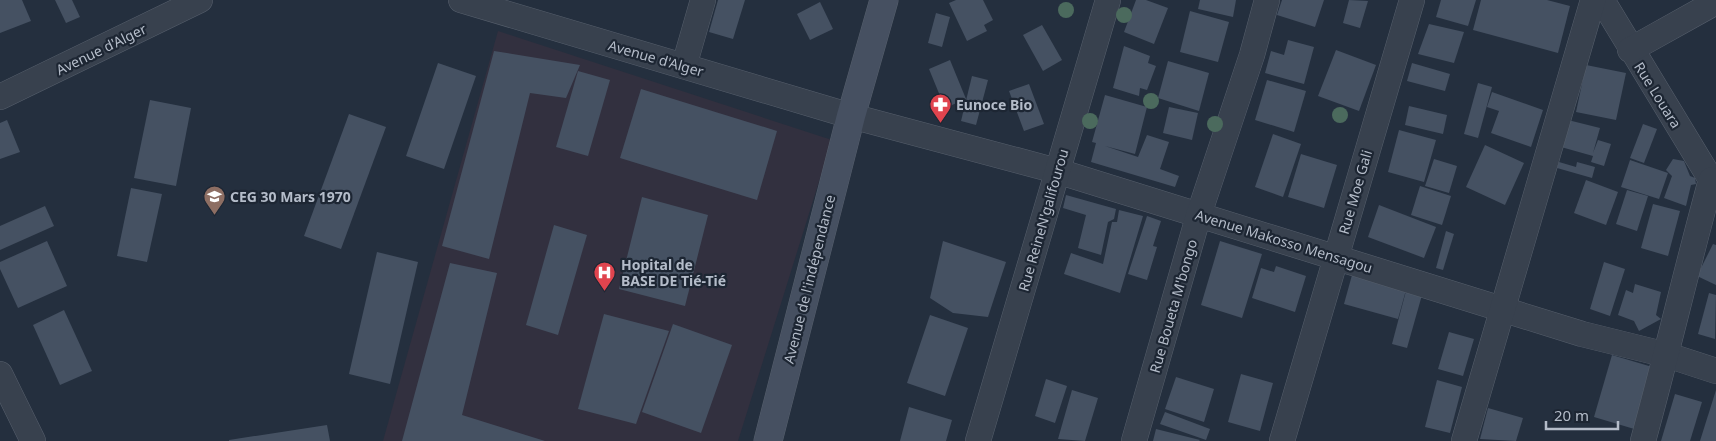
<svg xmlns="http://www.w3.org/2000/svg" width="1716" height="441" font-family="'Noto Sans',sans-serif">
<rect width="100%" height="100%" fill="#242f3e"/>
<!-- medical -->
<polygon fill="#32303f" points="498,31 832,140 738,441 383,441"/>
<!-- building -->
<g fill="#455162">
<polygon points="0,0 22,0 31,21 0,33"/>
<polygon points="55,0 72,0 80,17 66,23"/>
<polygon points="718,0 745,0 733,39 709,32"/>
<polygon points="956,0 983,0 993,20 984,25 987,31 967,41 949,3"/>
<polygon points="1136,0 1146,0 1168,8 1154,44 1124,32"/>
<polygon points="1200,0 1236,0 1233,17 1198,9"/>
<polygon points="1282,0 1324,0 1315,27 1277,15"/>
<polygon points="1349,0 1368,1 1360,28 1343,23"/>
<polygon points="1441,0 1476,0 1468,26 1436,17"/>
<polygon points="1481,0 1547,0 1570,6 1558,53 1473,30"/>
<polygon points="820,2 833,29 810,40 797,14"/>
<polygon points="1190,11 1229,22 1218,62 1180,52"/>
<polygon points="936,13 950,17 942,47 928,43"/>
<polygon points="1429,24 1464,32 1454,63 1418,54"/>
<polygon points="1042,25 1062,60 1043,71 1023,35"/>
<polygon points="1288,40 1314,47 1304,84 1265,73 1271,51 1284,55"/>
<polygon points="1124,46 1150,56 1148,63 1156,66 1147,90 1140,88 1139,96 1113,88"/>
<polygon points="1336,50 1376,65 1359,111 1318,96"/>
<polygon points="494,51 580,65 566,98 530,93 489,259 442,246"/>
<polygon points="950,60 966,99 945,108 929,69"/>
<polygon points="1168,61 1209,73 1199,111 1158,98"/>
<polygon points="438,63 476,76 444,169 406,156"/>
<polygon points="1412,63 1450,74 1445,91 1407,81"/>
<polygon points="1586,65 1626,73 1616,120 1576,112"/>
<polygon points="578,71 610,80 588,156 556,147"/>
<polygon points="972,76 988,80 976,125 961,121"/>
<polygon points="1267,80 1306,91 1294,132 1255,120"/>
<polygon points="1478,83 1492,87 1478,138 1464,134"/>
<polygon points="1029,84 1044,124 1024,131 1009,91"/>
<polygon points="641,89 777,131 757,200 620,158"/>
<polygon points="1492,92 1543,110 1531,147 1491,133 1499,111 1487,107"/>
<polygon points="1105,95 1147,107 1135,154 1105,146 1138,157 1147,135 1169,142 1160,169 1179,176 1175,187 1091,162 1096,143 1092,142"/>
<polygon points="150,100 191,108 176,186 134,178"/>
<polygon points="1409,106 1447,115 1443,134 1405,125"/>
<polygon points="1169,107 1198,113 1192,140 1163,133"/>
<polygon points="349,114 386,127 341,249 304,236"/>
<polygon points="7,120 20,152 0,159 0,123"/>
<polygon points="1568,120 1600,128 1593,153 1598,140 1611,144 1604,166 1591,162 1593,156 1561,147"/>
<polygon points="1643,124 1657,129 1644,163 1630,158"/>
<polygon points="1399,130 1436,140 1424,182 1388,172"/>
<polygon points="1273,134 1301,144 1283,197 1255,187"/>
<polygon points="1485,145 1524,163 1505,205 1466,187"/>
<polygon points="1301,154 1337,165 1324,208 1288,197"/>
<polygon points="1434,159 1457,166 1449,193 1425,186"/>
<polygon points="1673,159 1684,161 1690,176 1695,178 1696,184 1691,185 1686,206 1664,198 1672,176 1666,170"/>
<polygon points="1630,160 1668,173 1659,199 1621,187"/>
<polygon points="1559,162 1576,167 1577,162 1595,167 1592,178 1557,168"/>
<polygon points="1586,180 1618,192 1606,225 1574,213"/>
<polygon points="1420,186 1451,196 1442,225 1411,215"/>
<polygon points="131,188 162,194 147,262 117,256"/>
<polygon points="1627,190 1648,196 1637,231 1616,224"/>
<polygon points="1066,195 1116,209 1114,219 1108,222 1101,255 1078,248 1086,215 1063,208"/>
<polygon points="642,197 708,215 685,306 619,289"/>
<polygon points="1653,204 1680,211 1668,256 1641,248"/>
<polygon points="1379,205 1436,227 1424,258 1368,237"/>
<polygon points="45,206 54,226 0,250 0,226"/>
<polygon points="1119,210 1143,216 1120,293 1064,274 1071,253 1103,264 1112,222 1117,222"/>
<polygon points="1147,216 1161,221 1153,246 1157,247 1147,280 1128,274"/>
<polygon points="554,225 587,235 558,335 526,325"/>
<polygon points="1446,231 1454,234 1443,270 1436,268"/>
<polygon points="47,241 67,286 18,308 0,269 0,262"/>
<polygon points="943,241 1006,262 988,317 953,313 930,298"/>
<polygon points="1220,241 1262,254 1242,318 1201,305"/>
<polygon points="1713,244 1716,245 1716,285 1697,276"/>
<polygon points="377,252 418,262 390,384 349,374"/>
<polygon points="1604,262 1625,269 1610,316 1590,309"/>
<polygon points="450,263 497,273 462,415 545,441 402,441"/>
<polygon points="1276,266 1306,276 1295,312 1252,298 1261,268 1274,272"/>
<polygon points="1352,275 1406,290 1398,319 1344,304"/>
<polygon points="1635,284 1661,292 1656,315 1661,319 1639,331 1634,321 1618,315 1626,290 1633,293"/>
<polygon points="1406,291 1422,295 1407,348 1392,344"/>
<polygon points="1709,293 1716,295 1715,339 1698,334"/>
<polygon points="64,310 92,371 60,385 33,325"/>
<polygon points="604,314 669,331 636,424 578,409"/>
<polygon points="930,315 968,328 945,396 907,383"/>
<polygon points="673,324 732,345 701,433 642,412"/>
<polygon points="1449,332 1474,339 1463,376 1438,369"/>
<polygon points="1612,355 1659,369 1641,431 1594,417"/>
<polygon points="1241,374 1273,383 1260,431 1228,422"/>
<polygon points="1176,377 1214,389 1204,422 1165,409"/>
<polygon points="1046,379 1067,386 1055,423 1035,416"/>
<polygon points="1437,380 1462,387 1450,433 1425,427"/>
<polygon points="1072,390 1098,398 1085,441 1058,439"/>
<polygon points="1716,390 1716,441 1700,441"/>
<polygon points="1675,394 1702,402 1690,441 1661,441"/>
<polygon points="909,407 952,420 946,441 900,441"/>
<polygon points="1488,408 1523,418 1516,441 1480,439"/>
<polygon points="1165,412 1210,429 1206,440 1160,424"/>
<polygon points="327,425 330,441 229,441 229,440"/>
<polygon points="1156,429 1200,440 1199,441 1153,441"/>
</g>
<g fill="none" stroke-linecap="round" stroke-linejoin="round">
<defs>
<g id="street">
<polyline points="461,0 851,116 1057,171 1582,334 1667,355 1716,371"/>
<polyline points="1602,0 1716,188"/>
<polyline points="1630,50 1716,2"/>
<polyline points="684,66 703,0"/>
<polyline points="0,97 200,0"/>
<polyline points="0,374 33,441"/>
<polyline points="978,441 1108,0"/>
<polyline points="1134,441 1199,214 1252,55 1267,0"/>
<polyline points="1282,441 1412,0"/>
<polyline points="1464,441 1593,0"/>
<path d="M1643,441c24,-87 44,-174 68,-261"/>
</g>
<polyline id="secondary" points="768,441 851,116 884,0"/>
</defs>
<!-- street casing -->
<use href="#street" stroke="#565f6c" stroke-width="26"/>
<!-- secondary casing -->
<use href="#secondary" stroke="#565f6c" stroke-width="29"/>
<!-- street -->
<use href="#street" stroke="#38414e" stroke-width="25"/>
<!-- secondary -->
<use href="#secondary" stroke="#465061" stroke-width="28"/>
</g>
<!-- trees -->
<g fill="#4b6a5d">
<circle cx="1066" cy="10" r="8"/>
<circle cx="1124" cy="15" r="8"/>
<circle cx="1151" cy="101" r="8"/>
<circle cx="1340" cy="115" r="8"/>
<circle cx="1090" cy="121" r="8"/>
<circle cx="1215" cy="124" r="8"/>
</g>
<!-- icons -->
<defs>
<symbol id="pharmacy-pin" viewBox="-11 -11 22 30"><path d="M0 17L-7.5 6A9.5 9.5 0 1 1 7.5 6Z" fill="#e0444e" stroke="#1d2633"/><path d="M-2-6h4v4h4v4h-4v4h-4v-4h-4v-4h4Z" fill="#fff"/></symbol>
<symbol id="school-pin" viewBox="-11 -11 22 30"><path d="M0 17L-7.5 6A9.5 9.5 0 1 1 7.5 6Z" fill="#8d6e63" stroke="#1d2633"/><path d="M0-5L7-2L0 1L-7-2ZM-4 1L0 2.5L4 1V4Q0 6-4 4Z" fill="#fff"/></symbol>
<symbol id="hospital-pin" viewBox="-11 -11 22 30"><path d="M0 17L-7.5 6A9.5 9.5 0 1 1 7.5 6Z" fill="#e0444e" stroke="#1d2633"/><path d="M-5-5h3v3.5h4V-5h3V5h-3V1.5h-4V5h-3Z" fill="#fff"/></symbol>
</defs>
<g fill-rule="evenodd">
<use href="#pharmacy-pin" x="928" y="92" width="25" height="34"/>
<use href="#school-pin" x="202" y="184" width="25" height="34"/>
<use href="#hospital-pin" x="592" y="260" width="25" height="34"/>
</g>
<g text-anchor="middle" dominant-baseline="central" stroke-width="4.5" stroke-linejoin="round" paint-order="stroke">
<!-- street labels -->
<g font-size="14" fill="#b4bcc9" stroke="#1d2633">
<text transform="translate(101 49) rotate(-26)">Avenue d'Alger</text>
<text transform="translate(656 58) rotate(16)">Avenue d'Alger</text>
<text transform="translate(1658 95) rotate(58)">Rue Louara</text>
<text transform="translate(1355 192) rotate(-74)">Rue Moe Gali</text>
<text transform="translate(1043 220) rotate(-74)">Rue ReineN'galifourou</text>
<text transform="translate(1284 241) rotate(17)">Avenue Makosso Mensagou</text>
<text transform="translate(809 279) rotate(-76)">Avenue de l'indépendance</text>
<text transform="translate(1173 306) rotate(-74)">Rue Boueta M'bongo</text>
</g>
<!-- poi labels -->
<g font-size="14" font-weight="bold" fill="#b4bcc9" stroke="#1d2633" text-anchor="start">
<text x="956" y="104">Eunoce Bio</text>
<text x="230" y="196">CEG 30 Mars 1970</text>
<text x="621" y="264">Hopital de<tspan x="621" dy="16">BASE DE Tié-Tié</tspan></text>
</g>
</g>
<!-- scale -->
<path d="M1546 421v8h72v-8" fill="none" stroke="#b4bcc9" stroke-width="2.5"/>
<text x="1554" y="421" font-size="15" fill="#b4bcc9" stroke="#1d2633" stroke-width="4" paint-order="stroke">20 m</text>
</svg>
